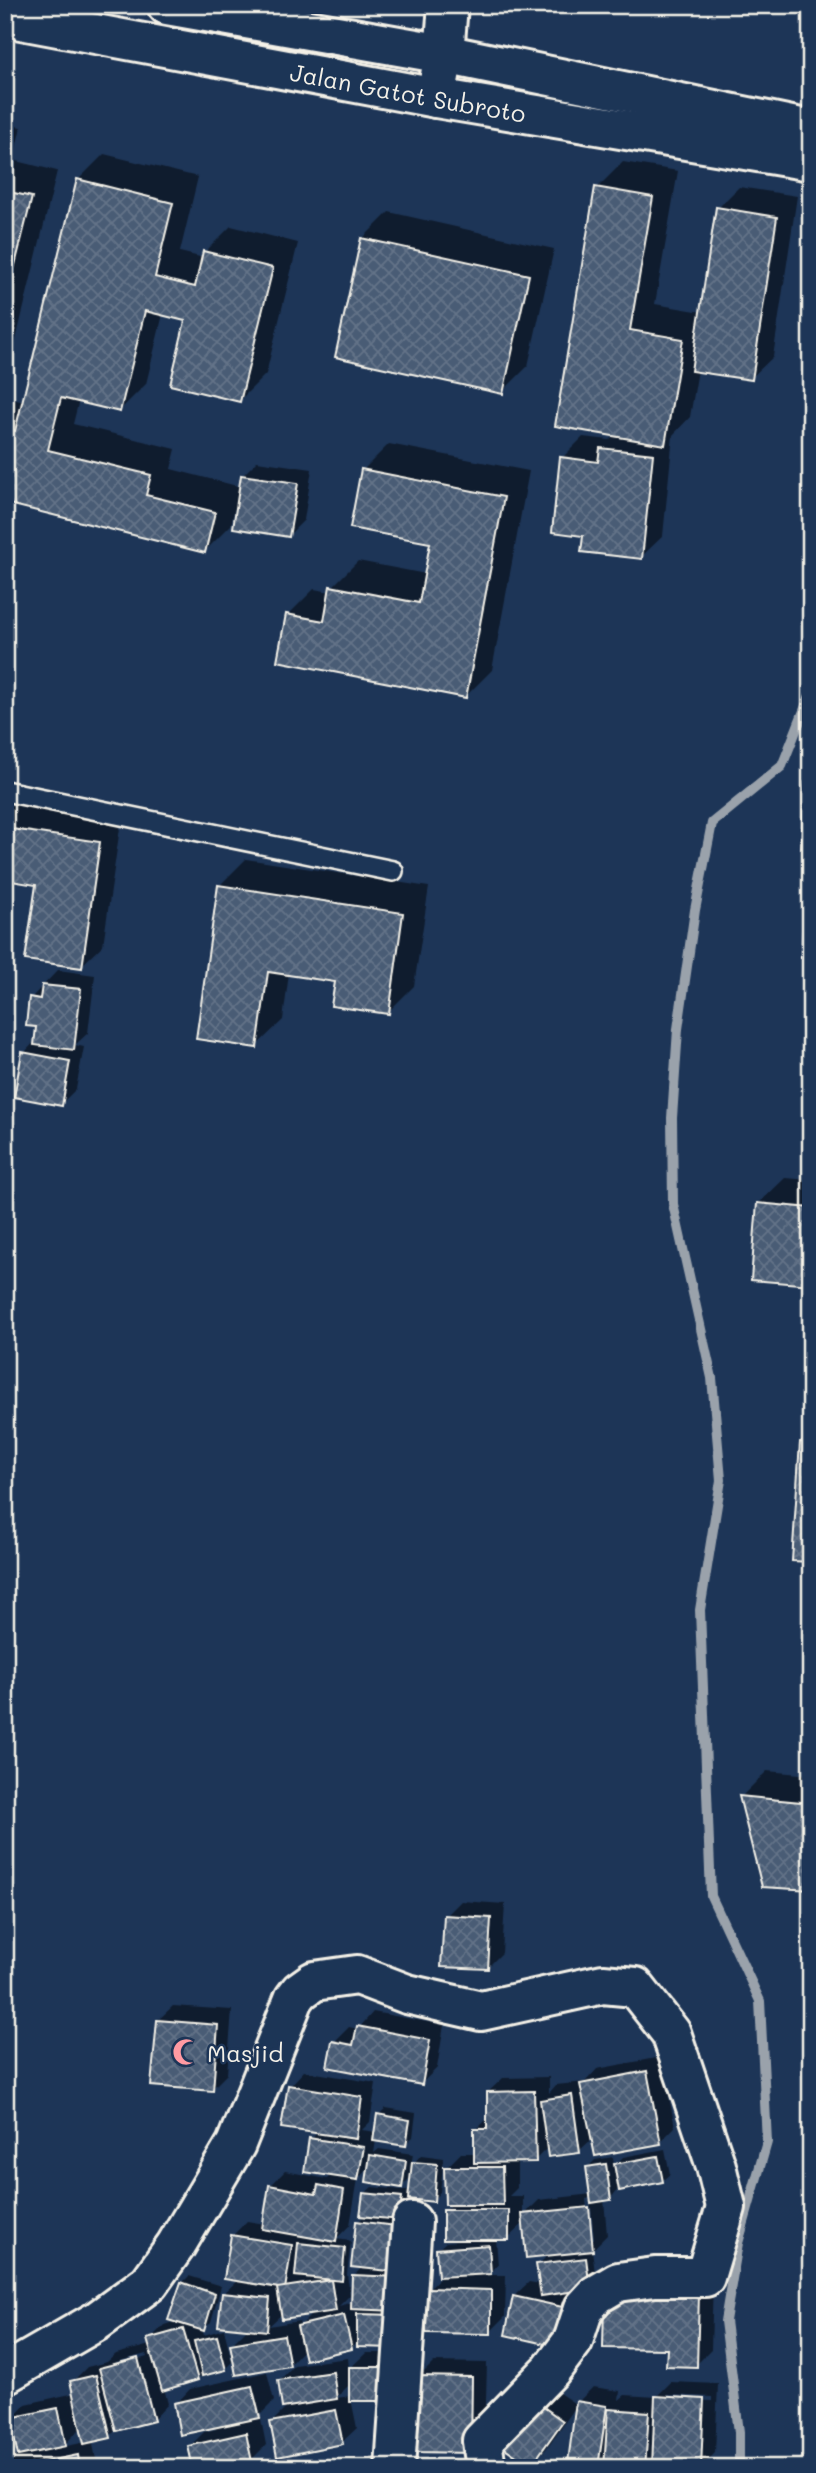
<svg xmlns="http://www.w3.org/2000/svg" width="816" height="2473" font-family="Mali,sans-serif">
<defs>
<pattern id="building-cross-hatch" width="8" height="8" patternUnits="userSpaceOnUse" patternTransform="scale(1.75)"><rect width="8" height="8" fill="#485b74"/><path d="M0 0l8 8M0 8l8-8" fill="none" stroke="#637388"/></pattern>
</defs>
<rect width="100%" height="100%" fill="#1d3557"/>
<filter id="ink" filterUnits="userSpaceOnUse"><feTurbulence type="fractalNoise" baseFrequency=".0143" numOctaves="2"/><feDisplacementMap in="SourceGraphic" scale="14" xChannelSelector="R" yChannelSelector="G"/><feConvolveMatrix kernelMatrix="1 2 1 2 8 2 1 2 1" color-interpolation-filters="sRGB"/></filter>
<g filter="url(#ink)">
<!-- shadow -->
<g fill="#0007" fill-rule="evenodd">
<polygon points="5,124 21,127 13,160 57,171 13,352 5,359"/>
<polygon points="104,154 198,177 180,252 204,258 205,252 231,226 298,243 266,374 240,400 187,320 163,314 146,384 120,410 79,400 73,424 176,449 171,469 241,487 242,476 257,461 312,469 304,520 289,535 235,507 231,525 205,551 5,501 5,396 24,401 78,180"/>
<polygon points="623,162 678,171 655,304 702,312 718,208 739,187 797,196 773,357 751,378 698,370 690,417 673,435 663,536 641,557 585,534 562,458 583,437 610,440 615,435 597,188"/>
<polygon points="389,212 554,249 528,366 502,392 362,239"/>
<polygon points="389,444 529,471 492,670 466,696 288,615 314,589 331,592 332,587 358,561 426,574 432,542 363,470"/>
<polygon points="5,804 121,821 103,945 81,966 38,883 15,880 5,934"/>
<polygon points="246,859 429,887 414,986 388,1012 337,980 289,973 283,1020 256,1046 220,885"/>
<polygon points="58,970 95,975 88,1033 75,1045 84,1047 76,1089 61,1104 24,1053 36,1040 38,1026 31,998"/>
<polygon points="785,1178 811,1180 811,1283 758,1204"/>
<polygon points="811,1434 811,1560 802,1443"/>
<polygon points="767,1771 811,1775 811,1888 741,1797"/>
<polygon points="461,1901 505,1904 502,1953 487,1968 446,1916"/>
<polygon points="173,2006 232,2010 227,2074 212,2089 158,2020"/>
<polygon points="373,2012 444,2025 437,2068 422,2083 334,2042 349,2027 358,2029"/>
<path d="M661,2057l14,70 -15,15 -67,-4 -14,13 -31,-4 -13,13 -18,1v27l-8,8h14v20l16,-16 53,-6 -4,-27 7,-7 18,-3 1,9 9,-9 42,-8 5,25 -8,7 -44,8 -7,9 -7,1 3,36 -15,15 4,30 -15,13 -9,37 -58,-34 15,-14 12,2 -3,-19 11,-11 -24,-32 -17,16h-12l2,27 -11,10h19l-1,42 -15,15 -62,-43 15,-14 -5,-26 8,-7 13,-1 -14,-30 8,-8 -7,-35 15,-15h15v-23l13,-13 -1,-25 15,-14 46,-1v16l7,-8 29,-3 12,-13zM590,2198l4,41h-4l-4,-40z"/>
<path d="M304,2071l72,12 -6,39 -8,8 14,2 2,-17 8,-7 30,5 -3,24 -8,7 -29,-4 -2,13 5,-4 34,5 -2,12 10,-11 23,3 -4,34 -7,8 -25,-3 -5,142 -44,1 -7,7 -48,2 -15,16 -57,-21 17,-17 -26,-33 15,-14 -6,-44 15,-15 18,3 5,-38 15,-15 42,8 4,-5 -20,-35 7,-7 -28,-46zM370,2166l32,20 11,-11 -2,16 -39,-4 -8,7 2,20 -8,8 5,45 -9,8 -1,27 -14,4 11,-11 -3,-21 4,-33 -15,-2 14,-14 8,-46zM283,2313h30l-13,13 -1,-5 -30,5z"/>
<path d="M189,2276l32,10 -10,36 -9,8 2,5 20,-6 8,33 -7,7 -61,19 4,16 -14,15 -36,9 -8,8 -18,4 6,28h-93v-4l7,-7 8,-1 -8,-37 14,-15 49,-11 -3,-11 15,-15 20,-5 9,-8 34,-9 -1,-5 15,-15 13,-4 5,-38zM146,2354l1,3 -31,9v-4zM82,2427l4,15 -24,5z"/>
<polygon points="713,2280 711,2350 696,2365 606,2305"/>
<path d="M366,2353h45l-60,46 6,29 -15,14 -70,-20 17,-17 -9,-25 14,-15 54,-7 1,11zM351,2383v13l-15,2z"/>
<polygon points="434,2362 487,2363 485,2437 419,2377"/>
<polygon points="267,2372 274,2401 255,2420 261,2419 266,2445 251,2460 190,2446 204,2432 216,2429 216,2426 176,2404 190,2389"/>
<path d="M671,2382l47,2 -3,69 -15,15 -46,-8 -8,8h-29l-10,-12 -9,9 -20,-63 15,-15 27,4 -1,9 6,-5 31,2zM668,2395l44,2v4l-44,-2z"/>
<polygon points="547,2385 577,2405 546,2449 531,2464 533,2400"/>
</g>
<g fill="none" stroke-linecap="round" stroke-linejoin="round">
<!-- stream -->
<polyline stroke="#9aa2ab" stroke-width="10" points="739,2468 739,2432 725,2321 738,2243 767,2142 760,2001 711,1896 700,1610 721,1480 712,1378 673,1204 672,1118 678,1029 695,910 712,823 782,766 811,693"/>
</g>
<!-- building -->
<g fill="url(#building-cross-hatch)" stroke="#f4f1e8" stroke-width="2">
<polygon points="77,179 173,203 155,277 195,287 203,251 273,268 240,402 170,385 185,321 145,311 120,412 61,398 48,450 151,475 146,495 215,512 205,553 5,503 5,428 15,431"/>
<polygon points="595,187 653,197 630,330 683,339 665,445 555,426"/>
<polygon points="5,191 32,197 5,305"/>
<polygon points="716,207 777,217 752,380 691,371"/>
<polygon points="361,238 529,275 503,394 335,357"/>
<polygon points="600,448 653,454 642,559 581,552 583,536 552,532 560,457 598,462"/>
<polygon points="361,469 504,497 466,698 277,661 286,614 324,621 330,586 419,603 430,543 350,528"/>
<polygon points="241,475 298,483 289,537 233,528"/>
<polygon points="805,782 811,782 811,849 801,848"/>
<polygon points="5,828 100,842 82,968 25,960 36,885 5,880"/>
<polygon points="218,885 403,913 389,1014 331,1006 335,982 268,972 257,1048 196,1039"/>
<polygon points="806,888 811,888 811,957 801,957"/>
<polygon points="42,985 81,989 74,1050 34,1045 36,1027 26,1026 29,997 40,999"/>
<polygon points="22,1052 70,1061 62,1106 14,1097"/>
<polygon points="757,1203 811,1208 811,1285 751,1280"/>
<polygon points="800,1442 811,1443 811,1562 792,1561"/>
<polygon points="739,1796 811,1803 811,1890 762,1887"/>
<polygon points="444,1915 491,1918 488,1969 441,1967"/>
<polygon points="157,2020 218,2025 213,2091 151,2086"/>
<polygon points="357,2026 430,2040 422,2085 327,2067 332,2041 353,2045"/>
<polygon points="647,2071 661,2144 595,2156 580,2084"/>
<polygon points="288,2085 362,2097 356,2139 281,2128"/>
<polygon points="534,2091 536,2162 474,2163 474,2129 487,2129 487,2092"/>
<polygon points="572,2095 580,2153 548,2157 540,2100"/>
<polygon points="377,2114 410,2120 406,2146 373,2141"/>
<polygon points="309,2138 364,2147 358,2180 304,2172"/>
<polygon points="370,2155 406,2161 402,2188 366,2182"/>
<polygon points="658,2156 663,2182 619,2191 614,2164"/>
<polygon points="412,2162 437,2164 434,2202 408,2199"/>
<polygon points="606,2164 611,2200 591,2203 586,2167"/>
<polygon points="444,2167 502,2167 503,2205 445,2205"/>
<polygon points="269,2185 316,2194 318,2185 344,2190 336,2242 262,2229"/>
<polygon points="363,2193 402,2197 399,2220 360,2216"/>
<polygon points="589,2207 593,2251 526,2258 522,2214"/>
<rect x="443" y="2210" width="66" height="30"/>
<polygon points="356,2221 404,2227 399,2272 351,2267"/>
<polygon points="231,2235 292,2245 285,2289 224,2279"/>
<polygon points="298,2243 345,2248 342,2281 295,2276"/>
<polygon points="489,2245 491,2274 438,2277 436,2249"/>
<polygon points="586,2258 590,2289 541,2296 536,2264"/>
<polygon points="352,2275 399,2277 397,2311 351,2309"/>
<polygon points="331,2280 336,2311 282,2319 277,2288"/>
<polygon points="181,2282 215,2294 204,2331 168,2320"/>
<polygon points="427,2288 491,2290 491,2334 426,2333"/>
<polygon points="620,2292 699,2294 697,2367 666,2366 667,2349 603,2348 604,2304 619,2304"/>
<polygon points="222,2293 270,2298 267,2331 218,2326"/>
<polygon points="513,2296 567,2308 558,2347 505,2335"/>
<polygon points="357,2314 397,2315 396,2348 357,2347"/>
<polygon points="344,2315 352,2349 305,2360 297,2326"/>
<polygon points="183,2329 198,2380 162,2391 147,2339"/>
<polygon points="284,2335 290,2366 236,2375 230,2344"/>
<polygon points="217,2336 226,2370 202,2376 194,2341"/>
<polygon points="138,2358 154,2421 116,2431 99,2368"/>
<polygon points="349,2367 396,2367 397,2401 349,2401"/>
<polygon points="333,2372 337,2399 282,2408 278,2380"/>
<polygon points="96,2375 111,2438 84,2444 70,2381"/>
<polygon points="417,2376 472,2377 471,2453 415,2452"/>
<polygon points="252,2386 260,2418 180,2435 174,2403"/>
<polygon points="655,2396 704,2399 701,2468 652,2467"/>
<polygon points="531,2398 563,2421 531,2466 499,2444"/>
<polygon points="576,2401 607,2406 598,2467 568,2462"/>
<polygon points="58,2408 66,2446 18,2456 10,2418"/>
<polygon points="608,2409 649,2412 645,2468 604,2468"/>
<polygon points="336,2410 343,2444 277,2457 270,2422"/>
<polygon points="246,2433 252,2462 225,2468 193,2468 188,2446"/>
<polygon points="78,2455 80,2468 15,2468"/>
</g>
<g fill="none" stroke-linecap="round" stroke-linejoin="round">
<defs>
<polyline id="service" points="5,791 393,871"/>
<g id="minor">
<polyline points="436,98 444,54 448,5"/>
<polyline points="5,2374 97,2321 149,2283 176,2245 236,2144 294,1999 300,1991 314,1981 357,1975 407,1994 481,2011 603,1984 635,1987 671,2033 716,2166 726,2207 705,2277 655,2277 618,2282 596,2295 584,2308 573,2341 551,2370 482,2441 486,2468"/>
<polyline points="395,2468 412,2222"/>
</g>
<g id="tertiary">
<polyline points="167,5 444,54 811,130"/>
<path id="s1" d="M5,17l431,81 375,63"/>
</g>
</defs>
<!-- service casing -->
<use href="#service" stroke="#f4f1e8" stroke-width="24"/>
<!-- minor casing -->
<use href="#minor" stroke="#f4f1e8" stroke-width="44"/>
<!-- tertiary casing -->
<use href="#tertiary" stroke="#f4f1e8" stroke-width="44"/>
<!-- service -->
<use href="#service" stroke="#1d3557" stroke-width="19"/>
<!-- minor -->
<use href="#minor" stroke="#1d3557" stroke-width="38"/>
<!-- tertiary -->
<use href="#tertiary" stroke="#1d3557" stroke-width="38"/>
</g>
</g>
<!-- icons -->
<defs>
<symbol id="mosque-bare" viewBox="-9 -9 18 18"><path d="M3.5-4.9A6 6 0 1 0 3.5 4.9A5 5 0 1 1 3.5-4.9Z" fill="#ff9aa2" stroke="#1d3557" stroke-width="2.5" paint-order="stroke"/></symbol>
</defs>
<g fill-rule="evenodd">
<use href="#mosque-bare" x="167" y="2033" width="38" height="38"/>
</g>
<g text-anchor="middle" dominant-baseline="central" stroke-width="5" stroke-linejoin="round" paint-order="stroke">
<!-- street labels -->
<g font-size="24" fill="#f4f1e8" stroke="#1d3557">
<text stroke="none"><textPath href="#s1" startOffset="410">Jalan Gatot Subroto</textPath></text>
</g>
<!-- poi labels -->
<g font-size="24" fill="#f4f1e8" stroke="#1d3557" text-anchor="start">
<text x="207" y="2052">Masjid</text>
</g>
</g>
<!-- margin -->
<rect width="816" height="2473" fill="none" stroke="#1d3557" stroke-width="28"/>
<rect x="14" y="14" width="788" height="2445" fill="none" stroke="#f4f1e8" stroke-width="2.5" filter="url(#ink)"/>
</svg>
